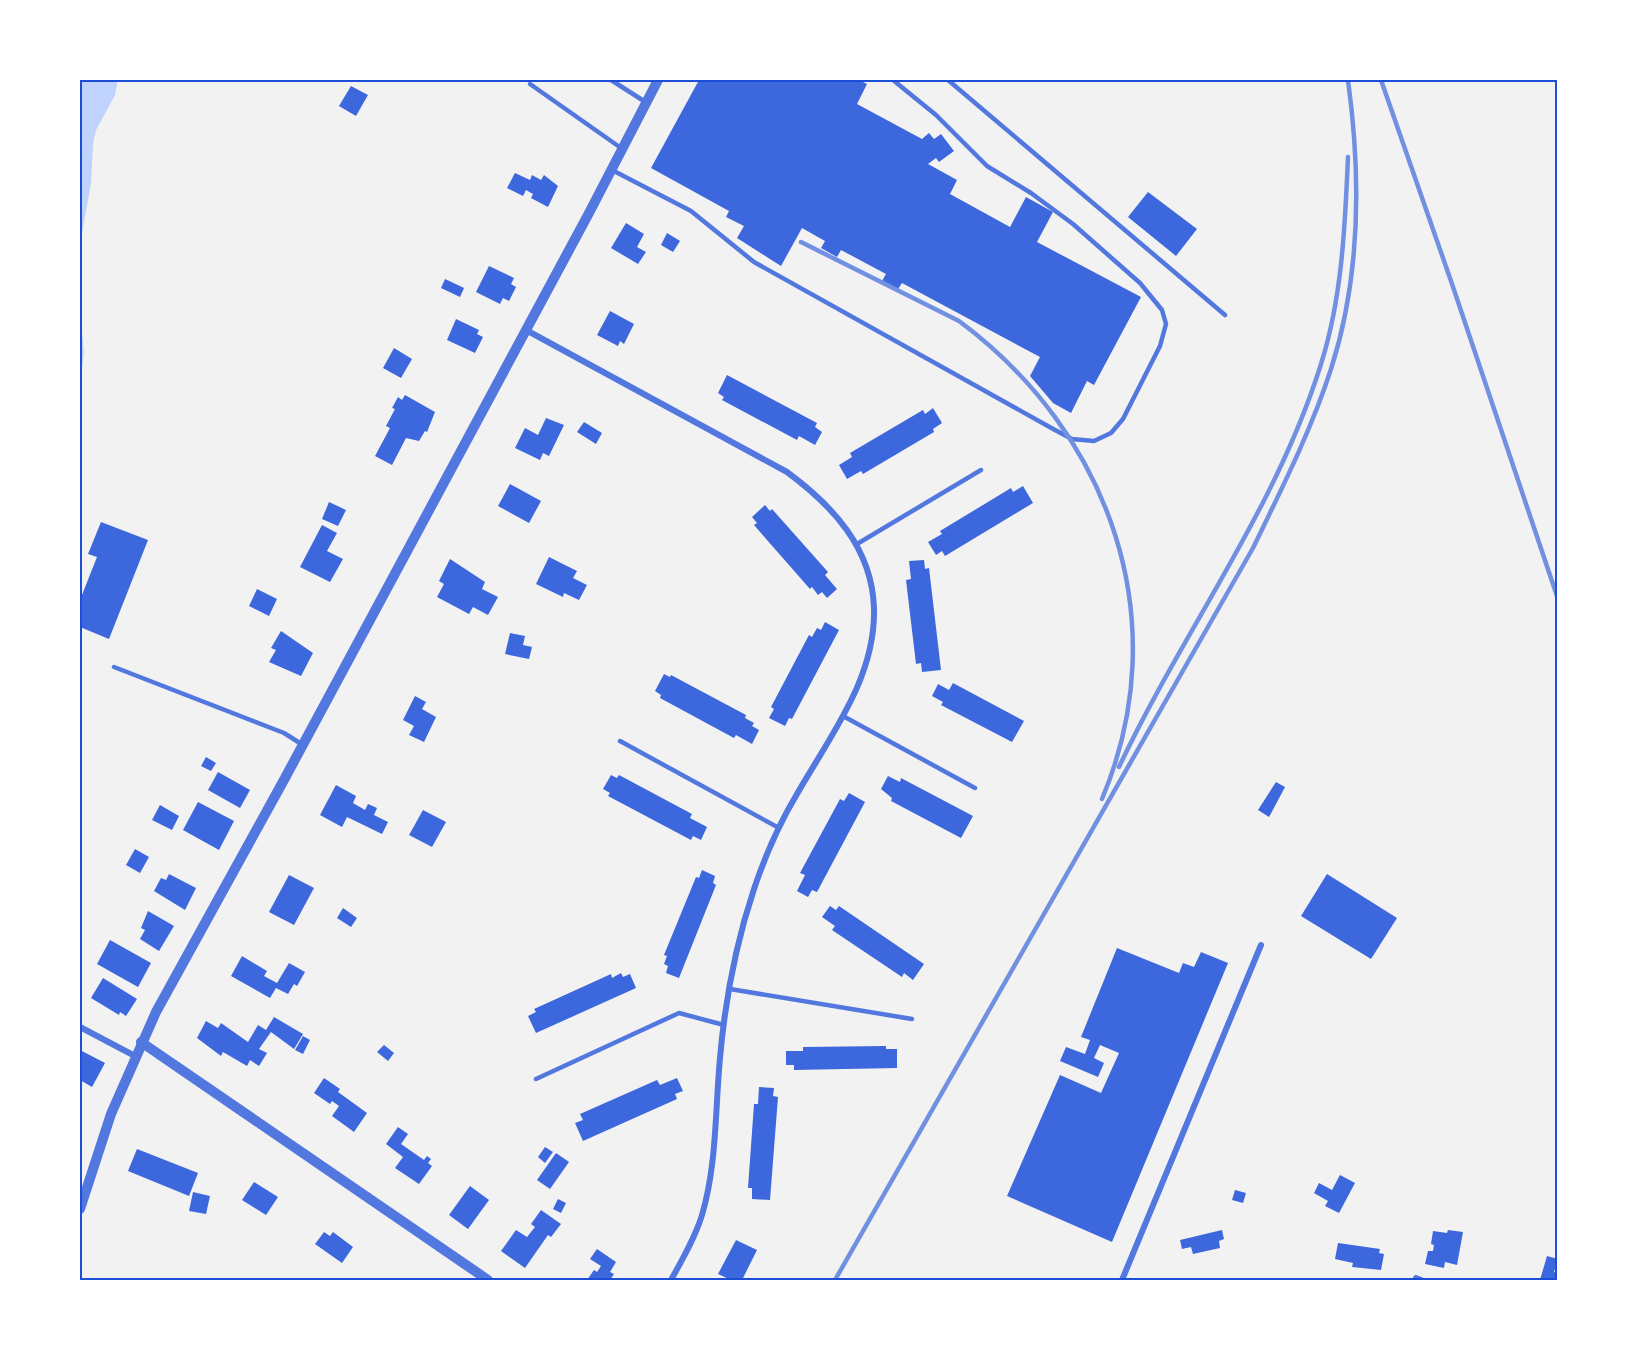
<svg xmlns="http://www.w3.org/2000/svg" width="1637" height="1360" font-family="'Sofia Sans Condensed',sans-serif">
<rect width="100%" height="100%" fill="#f2f2f2"/>
<!-- water -->
<g fill="#bfd3fe">
<polygon points="80,80 118,80 115,95 96,130 93,143 91,183 80,244"/>
<polygon points="80,311 84,352 80,388"/>
</g>
<!-- building -->
<g fill="#3d67dc">
<polygon points="699,80 859,80 867,84 857,104 922,139 929,133 934,139 941,134 954,151 939,162 936,158 928,164 957,180 950,194 1010,227 1026,197 1053,212 1037,242 1141,297 1094,385 1087,381 1071,413 1053,403 1030,376 1040,357 902,283 898,289 882,281 886,274 841,250 837,257 821,248 825,241 802,228 781,266 737,238 744,226 726,217 729,211 651,168"/>
<polygon points="351,86 368,95 356,116 339,106"/>
<polygon points="515,173 530,180 532,175 541,180 544,175 558,186 548,207 531,198 533,194 526,190 523,196 507,188"/>
<polygon points="1148,192 1197,229 1176,256 1128,217"/>
<polygon points="626,223 644,234 637,247 646,252 638,264 611,248"/>
<polygon points="667,233 680,241 673,252 661,245"/>
<polygon points="489,266 514,278 511,284 516,287 509,301 503,298 500,304 476,292"/>
<polygon points="445,279 464,288 460,297 441,288"/>
<polygon points="610,311 634,324 624,344 620,341 618,346 597,335"/>
<polygon points="456,319 479,330 477,334 483,337 475,353 447,340"/>
<polygon points="394,348 412,359 401,378 383,368"/>
<polygon points="727,375 817,423 815,427 822,432 815,445 799,436 797,440 722,400 724,397 718,393"/>
<polygon points="405,395 435,412 427,432 425,431 419,441 406,438 392,465 375,456 390,428 386,426 395,409 392,408 398,397 402,400"/>
<polygon points="933,408 942,423 933,429 934,432 863,474 861,471 847,479 839,465 852,457 850,453 923,410 925,414"/>
<polygon points="546,418 564,425 549,456 543,453 540,460 515,448 525,428 538,435"/>
<polygon points="584,422 602,433 596,444 577,432"/>
<polygon points="510,484 541,501 529,523 498,506"/>
<polygon points="1023,486 1033,503 945,556 942,551 936,555 928,542 942,534 940,531 1011,488 1013,492"/>
<polygon points="329,502 346,510 338,526 322,519"/>
<polygon points="765,505 770,511 772,509 828,572 825,575 837,589 827,598 822,592 818,595 812,587 810,589 754,525 757,523 752,517"/>
<polygon points="101,522 148,540 109,639 80,627 80,600 97,557 88,554"/>
<polygon points="322,525 337,533 327,551 343,559 330,582 300,567"/>
<polygon points="549,557 577,571 573,578 587,585 579,600 564,593 563,597 536,584"/>
<polygon points="450,559 485,582 482,589 498,597 488,615 473,607 469,614 437,597 444,584 439,581"/>
<polygon points="924,560 925,569 929,568 941,670 922,672 921,663 916,664 906,580 911,579 909,561"/>
<polygon points="257,589 277,599 269,616 249,606"/>
<polygon points="825,622 839,630 792,719 789,718 785,726 769,718 774,709 771,707 809,635 812,637 817,628 821,630"/>
<polygon points="281,631 313,653 301,676 269,662 276,650 271,648"/>
<polygon points="510,633 525,636 523,645 532,647 529,659 505,654"/>
<polygon points="664,674 670,677 671,675 746,715 745,718 754,723 752,726 759,730 752,744 736,735 734,738 660,698 661,695 655,691"/>
<polygon points="953,683 1024,721 1012,742 941,705 943,702 932,696 938,684 949,690"/>
<polygon points="415,696 426,702 422,709 436,717 424,742 409,735 414,726 403,720"/>
<polygon points="206,757 216,763 211,771 201,766"/>
<polygon points="218,772 250,790 240,808 208,790"/>
<polygon points="611,775 617,778 619,775 692,814 690,818 707,827 701,840 693,836 691,840 608,796 610,793 603,789"/>
<polygon points="888,776 900,782 901,778 973,816 961,838 891,801 892,798 881,789"/>
<polygon points="1276,782 1285,787 1269,817 1258,810"/>
<polygon points="336,785 356,796 353,803 365,810 368,804 377,808 374,815 388,822 382,834 347,817 342,827 320,815"/>
<polygon points="849,793 865,802 817,892 812,890 808,897 797,891 805,875 800,873 840,799 844,801"/>
<polygon points="198,802 234,821 219,850 183,830"/>
<polygon points="160,805 179,816 172,830 152,820"/>
<polygon points="423,810 446,822 432,847 409,835"/>
<polygon points="135,849 149,857 140,873 126,865"/>
<polygon points="702,870 715,876 713,883 716,885 679,978 666,973 668,966 664,964 667,956 664,955 696,877 699,878"/>
<polygon points="169,874 196,888 185,910 154,891 161,878 166,880"/>
<polygon points="1327,874 1397,918 1371,959 1301,916"/>
<polygon points="289,875 314,888 294,925 269,912"/>
<polygon points="830,906 836,910 839,906 924,964 913,980 904,973 902,977 832,930 835,926 822,917"/>
<polygon points="343,908 357,918 351,927 337,918"/>
<polygon points="148,911 174,926 159,951 140,939 145,930 141,928"/>
<polygon points="110,940 151,963 138,987 97,964"/>
<polygon points="1117,948 1179,973 1183,963 1194,967 1201,952 1228,963 1112,1242 1007,1196 1060,1075 1101,1093 1119,1053 1100,1045 1094,1058 1104,1063 1098,1077 1060,1061 1066,1047 1085,1054 1090,1040 1081,1037"/>
<polygon points="242,956 267,971 264,976 277,983 289,963 305,972 297,986 294,984 288,994 276,988 270,998 231,976"/>
<polygon points="621,973 623,977 630,974 636,988 536,1033 528,1016 536,1012 534,1009 611,974 612,978"/>
<polygon points="103,978 137,999 126,1016 120,1012 119,1015 91,998"/>
<polygon points="274,1017 303,1034 294,1049 271,1032 259,1049 267,1053 259,1066 250,1060 247,1066 223,1052 221,1056 197,1038 206,1021 218,1028 221,1023 248,1042 258,1025 266,1030"/>
<polygon points="303,1036 310,1040 303,1054 295,1050"/>
<polygon points="384,1045 394,1053 388,1061 377,1052"/>
<polygon points="886,1046 886,1049 897,1049 897,1068 794,1070 794,1065 786,1065 786,1051 803,1051 803,1047"/>
<polygon points="80,1050 105,1063 92,1087 80,1080"/>
<polygon points="324,1078 340,1089 338,1092 367,1113 354,1132 332,1116 339,1106 332,1101 330,1104 314,1093"/>
<polygon points="677,1078 683,1091 675,1094 677,1099 583,1141 575,1123 583,1120 580,1114 657,1080 660,1085"/>
<polygon points="759,1087 774,1088 773,1096 778,1097 770,1200 752,1199 752,1188 748,1188 754,1104 758,1104"/>
<polygon points="398,1127 408,1134 401,1144 424,1160 427,1156 431,1159 428,1163 432,1166 419,1184 395,1168 403,1157 386,1144"/>
<polygon points="545,1147 553,1152 545,1163 538,1157"/>
<polygon points="137,1149 198,1173 189,1196 128,1171"/>
<polygon points="556,1153 569,1162 550,1189 537,1180"/>
<polygon points="1340,1175 1355,1183 1339,1213 1325,1206 1328,1201 1314,1193 1319,1183 1332,1190"/>
<polygon points="254,1182 278,1197 266,1215 242,1200"/>
<polygon points="470,1186 489,1200 468,1229 449,1215"/>
<polygon points="1235,1190 1246,1193 1243,1203 1232,1200"/>
<polygon points="193,1192 210,1196 206,1214 189,1211"/>
<polygon points="558,1199 566,1203 561,1213 553,1209"/>
<polygon points="541,1210 561,1224 551,1237 548,1235 525,1268 501,1251 516,1230 527,1237 535,1227 531,1224"/>
<polygon points="1222,1230 1224,1239 1219,1241 1220,1248 1193,1254 1191,1247 1182,1249 1180,1240"/>
<polygon points="1448,1230 1463,1232 1457,1265 1445,1262 1444,1268 1425,1264 1428,1251 1433,1251 1434,1245 1431,1244 1433,1231 1447,1233"/>
<polygon points="324,1232 330,1236 333,1232 353,1247 342,1263 315,1244"/>
<polygon points="736,1240 757,1250 742,1280 731,1280 718,1274"/>
<polygon points="1338,1243 1380,1249 1379,1253 1384,1254 1381,1270 1352,1267 1353,1263 1335,1259"/>
<polygon points="597,1249 616,1262 610,1272 614,1274 610,1280 587,1280 594,1270 597,1272 601,1266 590,1259"/>
<polygon points="1547,1256 1558,1259 1554,1272 1558,1273 1558,1280 1540,1280"/>
</g>
<g fill="none" stroke-linecap="round" stroke-linejoin="round">
<!-- service -->
<g stroke="#5277de" stroke-width="4.5">
<polyline points="611,80 647,103"/>
<polyline points="948,80 1225,315"/>
<polyline points="530,84 621,148"/>
<polyline points="612,170 691,211 754,262 1055,430 1072,439 1094,441 1111,433 1123,419 1160,346 1166,324 1162,310 1140,283 1073,224 1031,193 987,166 936,115 893,80"/>
<polyline points="857,544 981,470"/>
<polyline points="114,667 284,733 303,745"/>
<polyline points="843,716 975,788"/>
<polyline points="620,741 779,828"/>
<polyline points="730,989 912,1019"/>
<polyline points="536,1079 679,1013 724,1025"/>
</g>
<!-- minor -->
<g stroke="#5277de" stroke-width="6">
<path d="M526,330l261,142c46,34 85,76 87,136 2,70 -44,128 -77,186 -18,30 -32,62 -43,95 -18,54 -29,112 -34,169 -5,53 -3,106 -18,157 -7,23 -20,45 -31,65"/>
<polyline points="80,1027 135,1056"/>
<polyline points="1416,1278 1421,1280"/>
<polyline points="1122,1280 1261,945"/>
</g>
<!-- tertiary -->
<g stroke="#5277de" stroke-width="10">
<polyline points="141,1042 488,1280"/>
<polyline points="80,1209 111,1114 156,1012 285,778 589,213 658,80"/>
</g>
<!-- rail -->
<g stroke="#7290e2" stroke-width="4.5">
<polyline points="1381,80 1451,281 1558,599"/>
<path d="M801,242l158,79c151,112 218,300 143,478"/>
<path d="M1119,767c64,-136 157,-258 202,-403 21,-66 24,-137 27,-207"/>
<path d="M835,1280l418,-732c28,-58 58,-117 78,-179 30,-93 30,-194 17,-289"/>
</g>
</g>
<!-- border -->
<rect width="1637" height="1360" fill="none" stroke="#ffffff" stroke-width="162"/>
<rect x="81" y="81" width="1475" height="1198" fill="none" stroke="#1d4ed8" stroke-width="2"/>
</svg>
